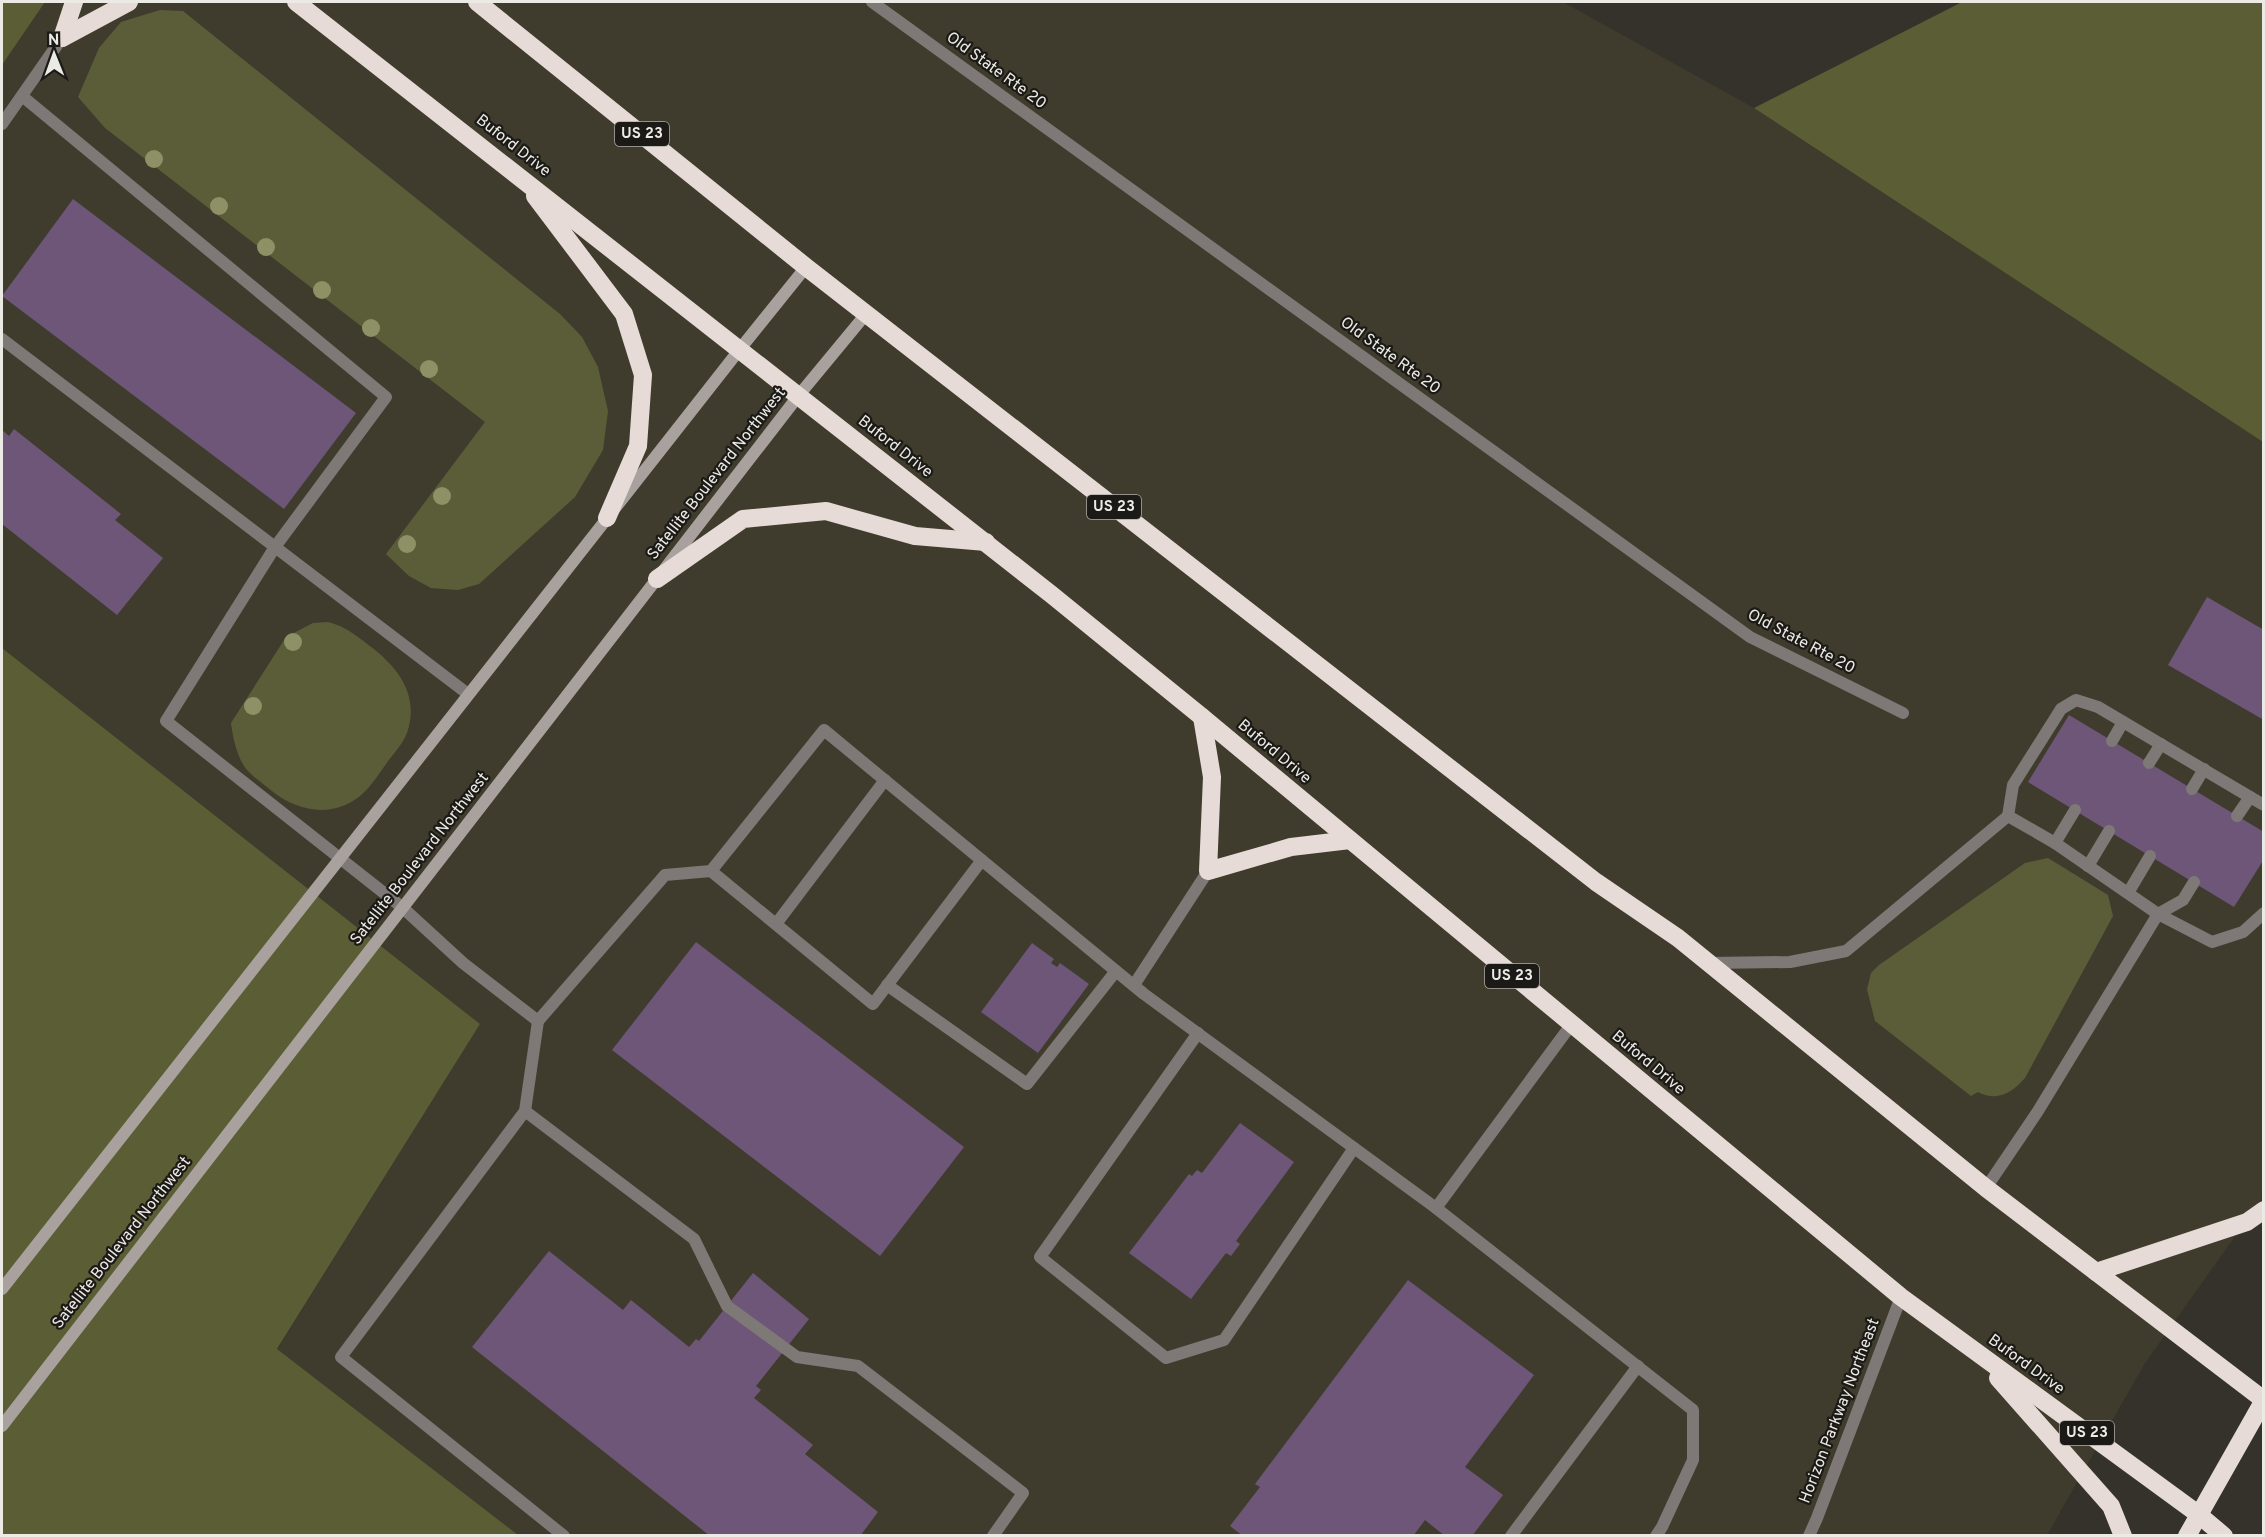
<svg xmlns="http://www.w3.org/2000/svg" width="2265" height="1537" font-family="Overpass,sans-serif">
<rect width="100%" height="100%" fill="#34322a"/>
<!-- built -->
<polygon fill="#403c2d" points="45,2 1563,2 1754,108 2263,442 2263,1197 2145,1363 2047,1535 518,1535 277,1350 480,1024 2,648 2,65"/>
<!-- green -->
<g fill="#5b5d39">
<polygon points="160,10 183,11 560,314 582,337 598,367 608,411 603,450 575,497 479,584 458,590 431,588 409,576 386,554 485,422 105,128 78,97 99,48 121,22"/>
<path d="M328,622c20,5 31,16 47,28 26,21 44,48 32,83 -4,11 -15,22 -21,31 -8,11 -15,23 -26,32 -27,22 -62,16 -88,-5 -8,-7 -18,-13 -25,-21 -10,-12 -14,-32 -16,-47l55,-86 27,-14z"/>
<path d="M2048,858l60,37 5,21 -88,162c-13,15 -28,24 -47,14l-7,4 -96,-75 -8,-32 4,-16 8,-8 146,-102z"/>
</g>
<!-- forest -->
<g fill="#5b5d35">
<polygon points="2,2 45,2 2,65"/>
<polygon points="1962,2 2263,2 2263,442 1754,108"/>
<polygon points="2,648 480,1024 277,1349 518,1535 2,1535"/>
</g>
<!-- building -->
<g fill="#6d5678">
<polygon points="73,199 356,413 284,509 2,296"/>
<polygon points="14,429 121,514 115,520 163,558 117,615 2,524 2,430 9,436"/>
<polygon points="2207,597 2264,630 2264,720 2168,665"/>
<polygon points="2069,715 2264,832 2264,859 2234,907 2028,782"/>
<polygon points="696,942 964,1147 880,1256 612,1050"/>
<polygon points="1032,943 1054,959 1051,963 1057,967 1060,963 1089,984 1038,1053 981,1012"/>
<polygon points="1240,1123 1294,1162 1236,1241 1240,1244 1231,1256 1226,1253 1191,1299 1129,1253 1189,1174 1192,1176 1197,1170 1202,1173"/>
<polygon points="549,1251 623,1310 631,1300 689,1347 696,1339 699,1341 753,1273 809,1319 756,1386 761,1390 754,1398 813,1445 805,1454 878,1512 860,1536 710,1536 472,1347"/>
<polygon points="1408,1280 1534,1375 1465,1467 1503,1495 1472,1536 1445,1536 1425,1520 1413,1536 1243,1536 1230,1526 1260,1487 1255,1484"/>
</g>
<g fill="none" stroke-linecap="round" stroke-linejoin="round">
<!-- lane -->
<g stroke="#7e7977" stroke-width="12">
<polyline points="22,96 386,397 275,547 166,721 403,908 463,963 538,1021"/>
<polyline points="2,124 62,38"/>
<polyline points="2,339 468,694"/>
<polyline points="2112,741 2123,722"/>
<polyline points="2149,763 2161,744"/>
<polyline points="2192,789 2204,769"/>
<polyline points="2250,797 2264,805"/>
<polyline points="2055,843 2075,810"/>
<polyline points="982,860 873,1004 711,871 824,730 1116,971 1144,994 1436,1208"/>
<polyline points="2088,866 2109,831"/>
<polyline points="2194,882 2183,900 2158,914 2055,843 2008,816 2013,785 2061,709 2076,700 2098,707 2250,797 2237,816"/>
<polyline points="2128,893 2150,856"/>
<polyline points="776,924 885,780"/>
<polyline points="1709,963 1790,962 1846,951 2008,816"/>
<polyline points="887,985 1027,1084 1116,971"/>
<polyline points="1134,985 1208,871"/>
<polyline points="1571,1025 1436,1208 1693,1410 1693,1460 1662,1527 1656,1536"/>
<polyline points="1198,1033 1040,1257 1166,1358 1224,1340 1354,1148"/>
<polyline points="525,1111 694,1239 727,1306 797,1357 858,1366 1023,1493 993,1536"/>
<polyline points="1986,1188 2038,1111 2158,914 2212,942 2243,932 2264,913"/>
<polyline points="564,1536 341,1357 525,1111 538,1021 665,875 711,871"/>
<polyline points="1511,1536 1638,1366"/>
</g>
<!-- street -->
<g stroke="#7e7977" stroke-width="12">
<polyline points="872,2 1750,637 1903,713"/>
<polyline points="1809,1536 1817,1518 1901,1297"/>
</g>
<!-- secondary -->
<g stroke="#a8a19d" stroke-width="12">
<polyline points="2,1289 740,349 806,267"/>
<polyline points="2,1426 799,395 866,314"/>
</g>
<!-- highway -->
<g stroke="#e6dbd6" stroke-width="18">
<polyline points="296,2 1052,595 1202,717 1901,1297 2198,1514 2224,1536"/>
<polyline points="477,2 806,267 1596,882 1678,938 1986,1188 2264,1400"/>
<polyline points="62,38 129,2"/>
<polyline points="62,38 74,2"/>
<polyline points="535,196 624,314 643,375 638,446 607,518"/>
<polyline points="657,579 743,519 826,511 915,536 986,542"/>
<polyline points="1202,717 1212,777 1208,871 1291,847 1350,840"/>
<polyline points="2096,1272 2247,1222 2264,1210"/>
<polyline points="1998,1378 2111,1506 2123,1536"/>
<polyline points="2187,1536 2264,1400"/>
</g>
</g>
<!-- trees -->
<g fill="#8e9066">
<circle cx="154" cy="159" r="9"/>
<circle cx="219" cy="206" r="9"/>
<circle cx="266" cy="247" r="9"/>
<circle cx="322" cy="290" r="9"/>
<circle cx="371" cy="328" r="9"/>
<circle cx="429" cy="369" r="9"/>
<circle cx="442" cy="496" r="9"/>
<circle cx="407" cy="544" r="9"/>
<circle cx="293" cy="642" r="9"/>
<circle cx="253" cy="706" r="9"/>
</g>
<g text-anchor="middle" dominant-baseline="central" stroke-width="4.5" stroke-linejoin="round" paint-order="stroke">
<!-- shield labels -->
<g fill="#1b1a16" stroke="#adaca7" stroke-width="1.5">
<rect x="615" y="122" width="54" height="24" rx="4.5"/>
<rect x="1087" y="495" width="54" height="24" rx="4.5"/>
<rect x="1485" y="964" width="54" height="24" rx="4.5"/>
<rect x="2060" y="1421" width="54" height="24" rx="4.5"/>
</g>
<g font-size="15" font-weight="bold" fill="#eceae5">
<text x="642" y="134">US 23</text>
<text x="1114" y="507">US 23</text>
<text x="1512" y="976">US 23</text>
<text x="2087" y="1433">US 23</text>
</g>
<!-- street labels -->
<g font-size="16" fill="#eceae5" stroke="#1b1a16">
<text transform="translate(996 71) rotate(36)">Old State Rte 20</text>
<text transform="translate(513 146) rotate(38)">Buford Drive</text>
<text transform="translate(1390 356) rotate(36)">Old State Rte 20</text>
<text transform="translate(895 447) rotate(38)">Buford Drive</text>
<text transform="translate(717 474) rotate(-52)">Satellite Boulevard Northwest</text>
<text transform="translate(1801 642) rotate(28)">Old State Rte 20</text>
<text transform="translate(1274 752) rotate(40)">Buford Drive</text>
<text transform="translate(420 859) rotate(-52)">Satellite Boulevard Northwest</text>
<text transform="translate(1648 1063) rotate(40)">Buford Drive</text>
<text transform="translate(122 1243) rotate(-52)">Satellite Boulevard Northwest</text>
<text transform="translate(2026 1365) rotate(36)">Buford Drive</text>
<text transform="translate(1840 1411) rotate(-69)">Horizon Parkway Northeast</text>
</g>
</g>
<!-- border -->
<rect width="2265" height="1537" fill="none" stroke="#eceae5" stroke-width="6"/>
<!-- north arrow -->
<g transform="translate(54 54) rotate(359)" stroke="#1b1a16" stroke-width="4.5" paint-order="stroke">
<path d="M0-4.5L10 22L0 15L-10 22Z" fill="#eceae5"/>
<text y="-9" font-size="16" font-weight="bold" text-anchor="middle" fill="#eceae5">N</text>
</g>
</svg>
